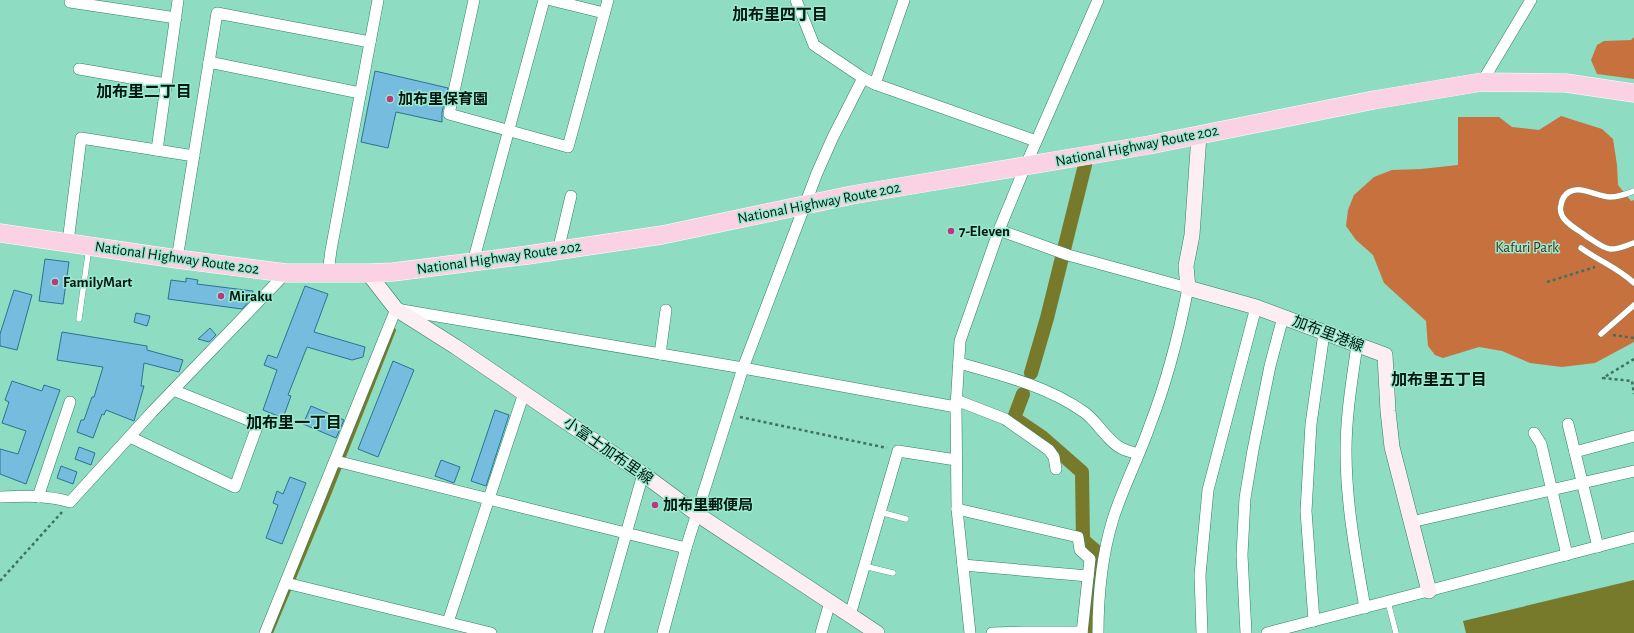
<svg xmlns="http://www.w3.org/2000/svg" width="1634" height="633" font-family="'Alegreya Sans','Noto Sans JP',sans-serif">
<rect width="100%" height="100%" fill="#8edcc1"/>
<!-- forest -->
<g fill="#c7723e">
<polygon points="1634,37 1634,79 1597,74 1591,60 1597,45 1604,41 1631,40"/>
<polygon points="1561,116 1602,129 1613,139 1617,165 1618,185 1631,201 1634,200 1634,342 1595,363 1562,367 1530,363 1502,351 1479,347 1443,358 1435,355 1428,346 1426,321 1384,283 1373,255 1356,240 1346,226 1348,210 1354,195 1374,177 1392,170 1421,169 1458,165 1458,117 1499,117 1512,127 1539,130"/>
</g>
<!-- water -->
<polygon fill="#787a2b" points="1634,580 1634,633 1466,633 1463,621"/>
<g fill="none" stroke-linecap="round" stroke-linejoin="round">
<!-- stream -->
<polyline stroke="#787a2b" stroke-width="4" points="271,633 328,497 394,330"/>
<!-- canal -->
<g stroke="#787a2b" stroke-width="14">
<polyline points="1031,373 1047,318 1085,165"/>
<polyline points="1023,394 1014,418 1042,437 1082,472 1083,540 1097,552 1089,633"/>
</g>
</g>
<!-- building -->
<g fill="#76bcde" stroke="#2b7392">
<polygon points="375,71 448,88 442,112 442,122 396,112 388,148 361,142"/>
<polygon points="45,259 69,262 63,304 39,301"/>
<polygon points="186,278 198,280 197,284 253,291 252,298 242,309 168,299 171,280 186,282"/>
<polygon points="305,286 328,294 314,332 365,347 363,357 352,360 307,347 288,395 291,396 283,418 263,410 277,370 264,365 268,355 277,358"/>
<polygon points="14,290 32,295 17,350 0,346 0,334"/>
<polygon points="136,313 150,316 147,326 134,322"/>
<polygon points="210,328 216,335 209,342 198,339"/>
<polygon points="62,332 147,346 147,350 183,360 179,372 144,363 141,386 144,386 134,421 106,410 104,415 102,414 93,438 77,432 81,420 84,420 92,397 94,397 103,367 57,360"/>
<polygon points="393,361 414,370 378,457 358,449"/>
<polygon points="12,381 42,391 44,385 60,390 26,484 0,474 0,449 18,454 26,431 2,423 9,402 5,400"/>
<polygon points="311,406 344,420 336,438 303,424"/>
<polygon points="495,410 509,415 486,486 471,481"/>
<polygon points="79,447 95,453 91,465 75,459"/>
<polygon points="441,460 460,467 454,483 435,476"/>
<polygon points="61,466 77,472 73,484 57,478"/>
<polygon points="290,477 306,483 282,544 266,538 278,505 273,503 277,491 283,494"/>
</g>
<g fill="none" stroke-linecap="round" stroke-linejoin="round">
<defs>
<g id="service">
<path d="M1634,191c-8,3 -15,6 -24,6 -13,0 -29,-12 -41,-5 -5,3 -7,7 -8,13 -4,15 15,23 25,31 7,4 16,12 24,13 8,1 17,-4 24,-6"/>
<path d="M1581,248c18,13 37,20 53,35"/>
<polyline points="79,319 89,247"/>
<polyline points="1601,334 1634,305"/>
<polyline points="880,512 906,519"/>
<polyline points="864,566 893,573"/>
<polyline points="1388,602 1396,633"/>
</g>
<g id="minor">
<polyline points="71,0 70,2 176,18"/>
<polyline points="474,0 449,114 568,147 608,0"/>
<polyline points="551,0 604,13"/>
<polyline points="796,0 814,45 863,78 875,84 1036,141"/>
<polyline points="209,62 360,93"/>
<polyline points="79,69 166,84"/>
<polyline points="1482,82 1531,0"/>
<polyline points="875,84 904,0"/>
<polyline points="157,150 178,0"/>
<path d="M999,230l69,25 120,33c-9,46 -21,93 -38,137 -11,32 -27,62 -37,94 -11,36 -15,76 -15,114"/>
<polyline points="68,242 81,138 194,156"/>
<polyline points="558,251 571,196"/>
<polyline points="177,259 217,13 370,42"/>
<polyline points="473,262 544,0"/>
<polyline points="328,273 331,250 378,0"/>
<path d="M1357,345c-5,35 -11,70 -11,106 0,53 10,105 19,157"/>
<polyline points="660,354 666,310"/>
<path d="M959,363c43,12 88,23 125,49 13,9 24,30 37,36 5,3 12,4 17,6"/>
<polyline points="956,400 1005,419 1049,450 1054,457 1056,469"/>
<polyline points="1568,424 1598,547"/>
<polyline points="1534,433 1541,444 1567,555"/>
<polyline points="130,437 235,487 258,424 173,390"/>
<polyline points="1575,452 1634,436"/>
<polyline points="336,461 686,548"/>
<path d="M0,497c24,-1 48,-2 70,5l82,-90 134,-139"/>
<polyline points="38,497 70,402"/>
<polyline points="957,509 1078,537 1080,550 1090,559 1082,633"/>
<polyline points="1411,522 1634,471"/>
<polyline points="963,565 1088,576"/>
<polyline points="286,583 491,633"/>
<polyline points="850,615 898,451 956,460"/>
<polyline points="1314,621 1306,511 1311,424 1324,333"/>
<polyline points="448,622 524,393"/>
<polyline points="265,633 396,309 743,368 956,407"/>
<polyline points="598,633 643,474"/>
<polyline points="663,633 686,548 743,368 817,173 833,137 863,78"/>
<polyline points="821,633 830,602"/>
<polyline points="970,633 957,509 956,407 960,341 999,230 1025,167 1098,0"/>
<polyline points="992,633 1024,632 1082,632"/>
<polyline points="1202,633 1200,575 1208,490 1256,307"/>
<polyline points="1246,633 1242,555 1245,498 1253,450 1270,366 1283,317"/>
<polyline points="1267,633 1634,537"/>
</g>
<g id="secondary">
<polyline points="1199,135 1192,235 1186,266 1188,288 1256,307 1385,355 1388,411 1392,447 1429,591"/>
<polyline points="368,273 396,309 456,347 643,474 697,514 877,633"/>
</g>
<polyline id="trunk" points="0,233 177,259 286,273 368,273 393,272 528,255 662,235 852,195 1149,145 1374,100 1482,82 1566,83 1634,93"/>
</defs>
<!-- service casing -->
<use href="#service" stroke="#307f68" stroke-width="6"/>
<!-- minor casing -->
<use href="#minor" stroke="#307f68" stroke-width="12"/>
<!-- secondary casing -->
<use href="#secondary" stroke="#307f68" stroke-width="16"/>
<!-- trunk casing -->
<use href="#trunk" stroke="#fff" stroke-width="19"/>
<!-- path -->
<g stroke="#407060" stroke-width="2.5" stroke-dasharray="3 3" stroke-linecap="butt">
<polyline points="1547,282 1595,267"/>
<polyline points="1613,335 1634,338"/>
<polyline points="1634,359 1603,378 1632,381 1634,394"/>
<polyline points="740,417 887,448"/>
<polyline points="0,581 62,512"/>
</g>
<!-- service -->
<use href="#service" stroke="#fff" stroke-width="5.5"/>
<!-- minor -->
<use href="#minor" stroke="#fff" stroke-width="11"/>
<!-- secondary -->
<use href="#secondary" stroke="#fdeef4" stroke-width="15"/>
<!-- trunk -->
<use href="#trunk" stroke="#fad2e3" stroke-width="18"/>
</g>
<!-- markers -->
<g fill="#bb3880" stroke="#9be9ce" stroke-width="1.5">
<circle cx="390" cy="99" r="4"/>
<circle cx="951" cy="231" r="4"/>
<circle cx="55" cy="282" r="4"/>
<circle cx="221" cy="296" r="4"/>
<circle cx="655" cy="505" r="4"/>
</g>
<g text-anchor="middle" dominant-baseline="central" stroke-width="3" stroke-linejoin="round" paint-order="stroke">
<!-- poi labels -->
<g font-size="15" font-weight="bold" fill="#011710" stroke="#9be9ce" text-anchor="start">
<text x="398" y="99">加布里保育園</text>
<text x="959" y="231">7-Eleven</text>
<text x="63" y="282">FamilyMart</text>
<text x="229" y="296">Miraku</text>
<text x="663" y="505">加布里郵便局</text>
</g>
<!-- street labels -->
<g font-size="15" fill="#011710" stroke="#9be9ce">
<text transform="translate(1137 146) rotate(-11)">National Highway Route 202</text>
<text transform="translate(819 203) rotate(-11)">National Highway Route 202</text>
<text transform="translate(177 258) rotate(8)">National Highway Route 202</text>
<text transform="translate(499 258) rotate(-8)">National Highway Route 202</text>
<text transform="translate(1328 334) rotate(21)">加布里港線</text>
<text transform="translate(608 451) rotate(35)">小富士加布里線</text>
</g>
<!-- park labels -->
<g font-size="15" fill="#502c17" stroke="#9be9ce">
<text x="1527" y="247">Kafuri Park</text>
</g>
<!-- neighbourhood labels -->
<g font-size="16" font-weight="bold" fill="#011710" stroke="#9be9ce">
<text x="780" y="15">加布里四丁目</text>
<text x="144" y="92">加布里二丁目</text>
<text x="1439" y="380">加布里五丁目</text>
<text x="294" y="423">加布里一丁目</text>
</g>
</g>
</svg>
